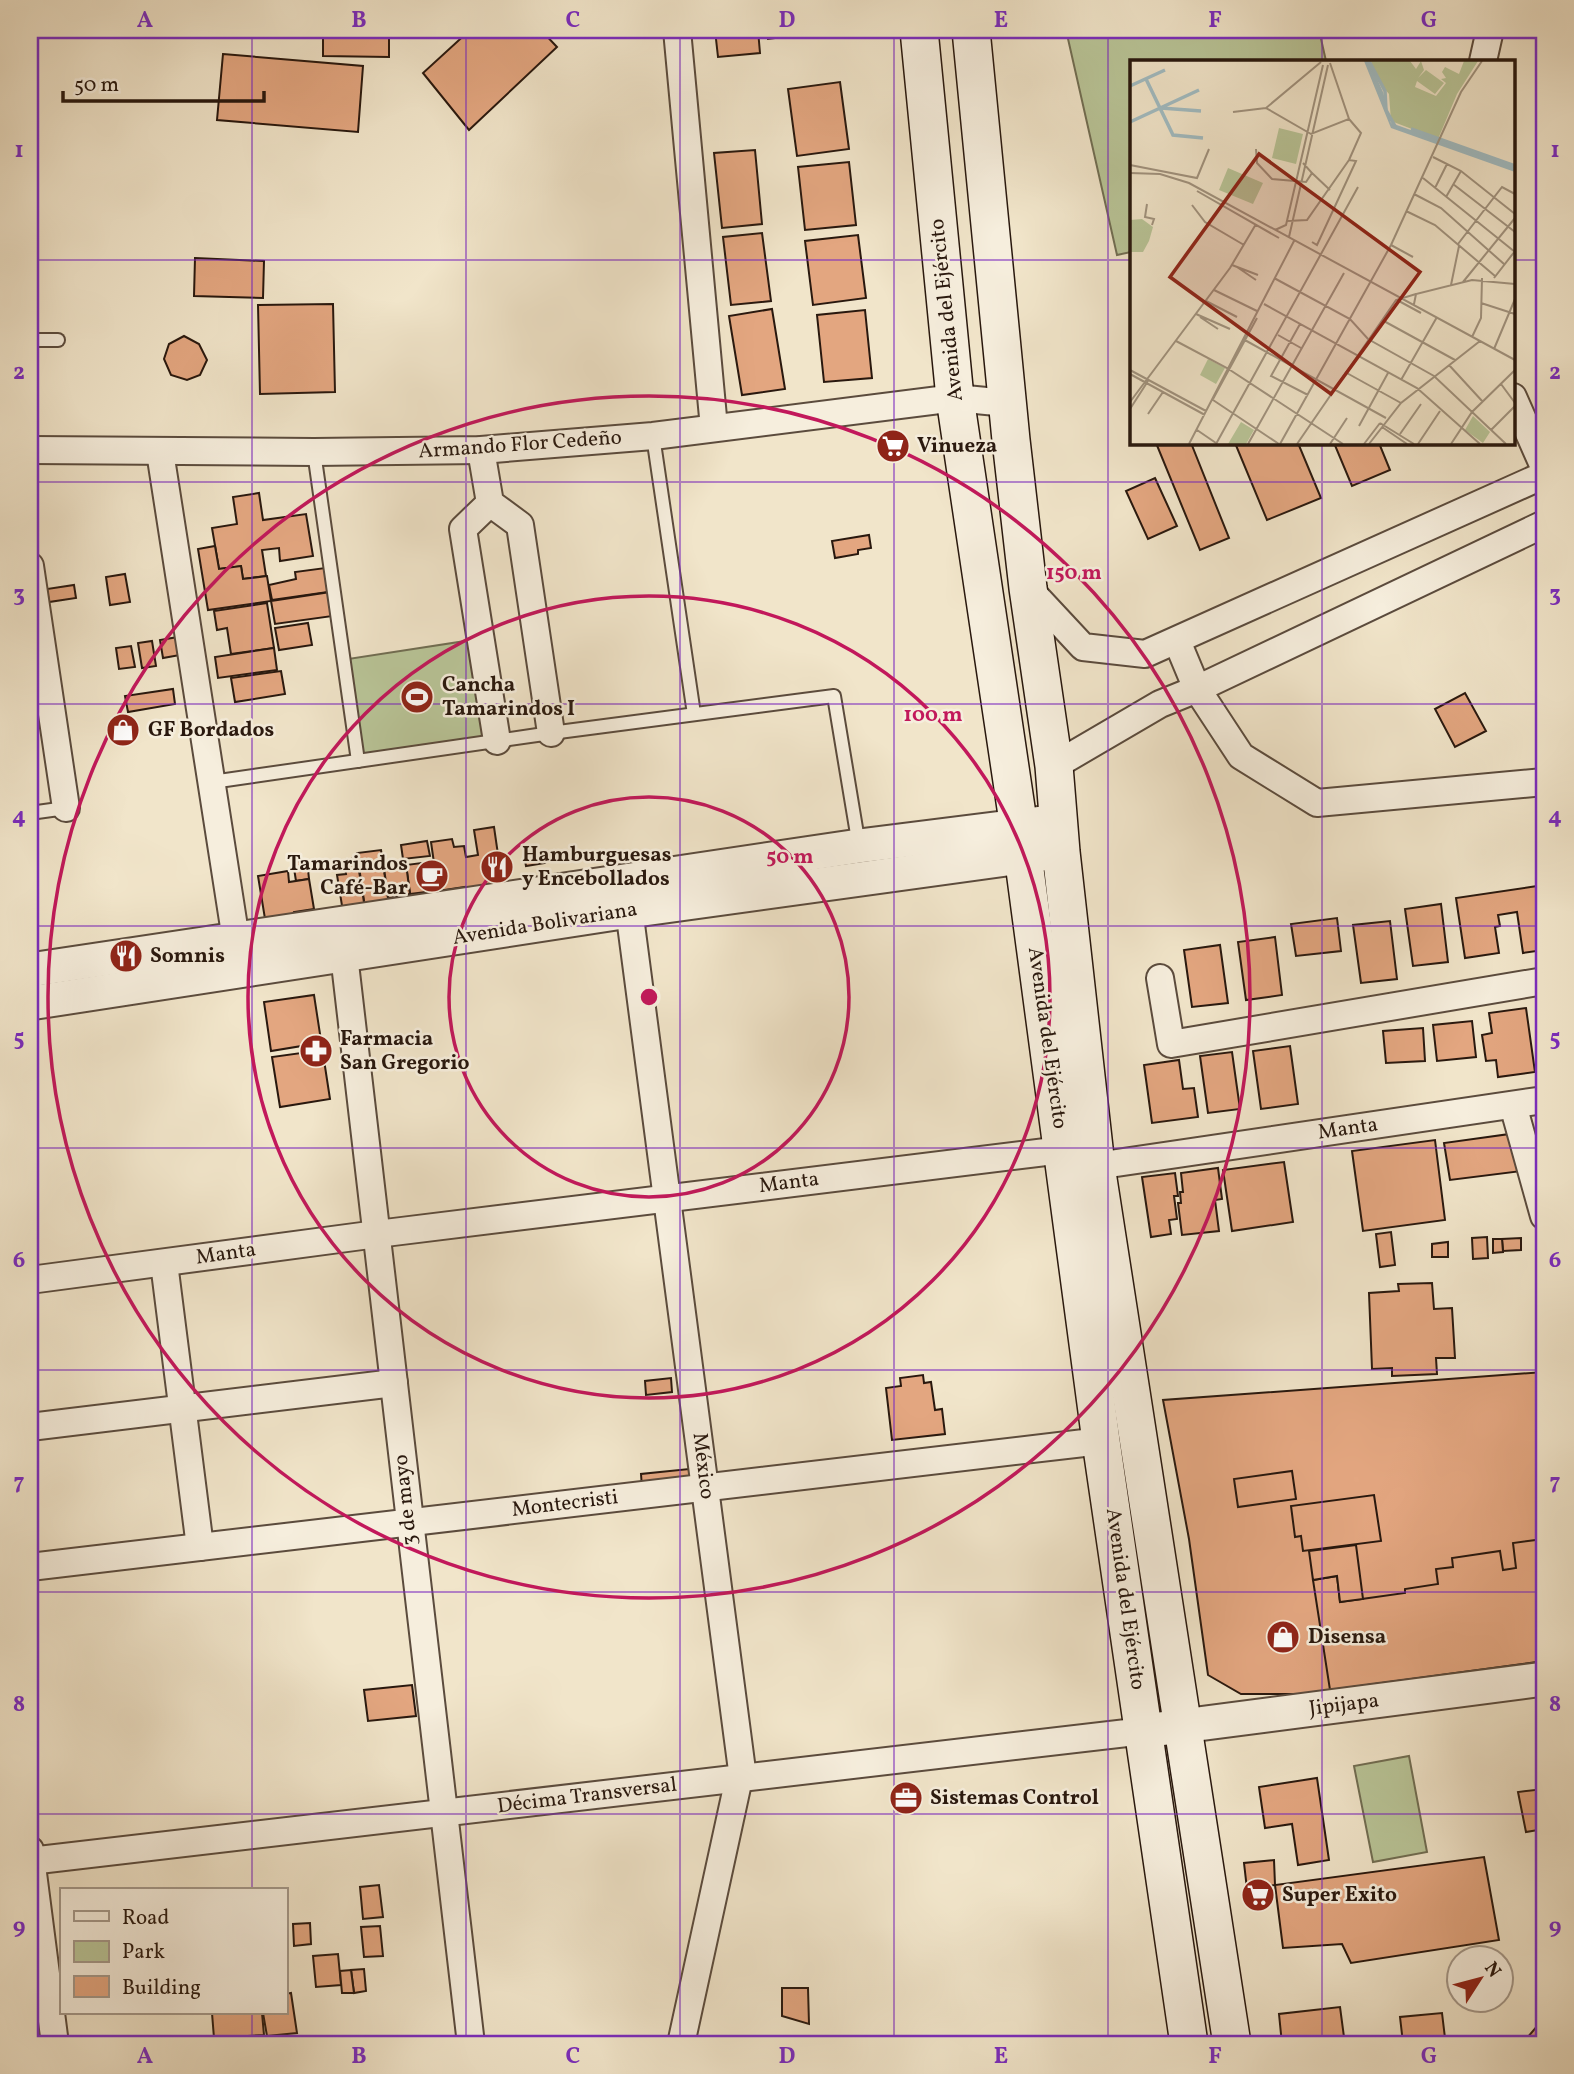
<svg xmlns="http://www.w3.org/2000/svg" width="1574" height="2074" font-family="Vollkorn,serif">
<rect width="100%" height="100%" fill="#f1e5ca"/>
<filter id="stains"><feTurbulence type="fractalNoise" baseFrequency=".00286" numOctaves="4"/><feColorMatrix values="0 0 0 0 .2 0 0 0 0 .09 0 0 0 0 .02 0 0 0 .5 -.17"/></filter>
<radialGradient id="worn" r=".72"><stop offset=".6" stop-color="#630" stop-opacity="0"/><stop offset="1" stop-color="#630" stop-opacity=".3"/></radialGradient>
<!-- green -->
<g fill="#b9c598" stroke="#716e53" stroke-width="2">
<polygon points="1066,30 1319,30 1326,61 1131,61 1131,252 1117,255"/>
<polygon points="472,640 487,736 362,754 348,659"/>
<polygon points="1409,1756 1427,1852 1373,1862 1354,1766"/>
</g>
<!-- building -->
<g fill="#e3a680" stroke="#29180e" stroke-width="2">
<polygon points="323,30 389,30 389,57 323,56"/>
<polygon points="470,30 541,30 557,47 469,130 423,73"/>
<polygon points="715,30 758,30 760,53 718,57"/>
<polygon points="767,30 808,30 809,34 768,39"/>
<polygon points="223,54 363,66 358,132 217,120"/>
<polygon points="840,82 849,149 797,156 788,89"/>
<polygon points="755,150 762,224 722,228 714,153"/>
<polygon points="849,162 856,225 805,230 798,167"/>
<polygon points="762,233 771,301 731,305 723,237"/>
<polygon points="858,235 866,298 813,305 805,241"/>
<polygon points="195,258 264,261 263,298 194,296"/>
<polygon points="333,304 335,392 260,394 258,305"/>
<polygon points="772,309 785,389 742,395 729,316"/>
<polygon points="865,310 872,378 824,382 817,315"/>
<polygon points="184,336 199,344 207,360 200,375 187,380 171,375 164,359 169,344"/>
<polygon points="1156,443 1191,443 1229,538 1200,550"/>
<polygon points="1235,443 1298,443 1321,498 1267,520"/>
<polygon points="1334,443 1379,443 1390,470 1352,486"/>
<polygon points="1155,478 1177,526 1148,539 1126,491"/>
<polygon points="259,493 263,520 306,514 313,556 280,561 279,548 262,550 266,576 243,579 241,566 219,569 212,528 237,524 233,497"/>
<polygon points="869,535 871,548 858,550 858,554 835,558 832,541"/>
<polygon points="215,546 219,569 241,566 243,579 267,576 271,601 208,610 198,549"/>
<polygon points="325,568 328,592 272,600 269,585 296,579 295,572"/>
<polygon points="125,574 130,602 110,605 106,577"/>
<polygon points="74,585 76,598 49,602 47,589"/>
<polygon points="337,591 340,615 275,624 271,601"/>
<polygon points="267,603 274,648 231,654 227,628 217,630 214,611"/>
<polygon points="308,623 312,645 279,650 275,628"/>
<polygon points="178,637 180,655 163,658 160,640"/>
<polygon points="152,641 156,666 142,668 138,643"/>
<polygon points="131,646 135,667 119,669 116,648"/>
<polygon points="274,648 277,670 218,678 215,657"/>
<polygon points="281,671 285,694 235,702 231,678"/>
<polygon points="173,689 175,704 128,712 125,696"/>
<polygon points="1465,693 1486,731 1455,747 1435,709"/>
<polygon points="494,827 502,882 483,885 485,896 467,899 465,887 438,891 431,842 452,839 454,847 464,846 466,857 478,855 474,830"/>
<polygon points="427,841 430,856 403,859 401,845"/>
<polygon points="381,850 390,911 366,915 357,853"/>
<polygon points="543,852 545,863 526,866 524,855"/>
<polygon points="357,858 366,915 344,918 337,875 346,874 344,860"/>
<polygon points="307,860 309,879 296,881 293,862"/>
<polygon points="429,862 434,891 410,894 406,865"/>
<polygon points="406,864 410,894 388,898 384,868"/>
<polygon points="288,871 289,882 309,879 314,909 294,912 295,921 266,925 258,876"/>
<polygon points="1544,885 1544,950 1523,953 1517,912 1498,915 1500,926 1495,927 1499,953 1465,958 1456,898"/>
<polygon points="1441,904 1448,962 1413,966 1405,909"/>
<polygon points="1337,918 1341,951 1296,956 1291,924"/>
<polygon points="1390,921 1397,979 1361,983 1353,925"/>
<polygon points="1275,937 1282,995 1246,1000 1238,942"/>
<polygon points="1220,945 1228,1003 1192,1007 1184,950"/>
<polygon points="314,995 330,1099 280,1107 272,1057 309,1052 308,1045 271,1051 264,1002"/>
<polygon points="1526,1008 1535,1072 1498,1077 1496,1060 1486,1061 1482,1035 1492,1033 1489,1013"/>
<polygon points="1472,1021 1476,1057 1437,1061 1433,1025"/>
<polygon points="1423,1028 1425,1061 1386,1063 1383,1031"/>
<polygon points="1290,1046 1298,1104 1261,1109 1253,1051"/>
<polygon points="1232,1052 1240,1109 1208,1113 1200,1056"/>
<polygon points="1179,1060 1183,1089 1194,1088 1198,1117 1152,1123 1144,1065"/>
<polygon points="1544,1125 1544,1166 1543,1166 1538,1126"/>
<polygon points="1517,1133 1522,1171 1450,1180 1444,1143"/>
<polygon points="1435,1140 1445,1220 1363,1231 1352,1151"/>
<polygon points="1284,1162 1293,1222 1232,1231 1223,1170"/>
<polygon points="1218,1168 1222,1199 1215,1200 1219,1231 1182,1235 1178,1203 1181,1203 1180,1192 1183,1192 1181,1173"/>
<polygon points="1175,1173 1178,1196 1174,1196 1177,1219 1169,1220 1171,1234 1151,1237 1142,1177"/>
<polygon points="1391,1232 1395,1265 1380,1267 1376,1234"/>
<polygon points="1487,1237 1488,1258 1473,1259 1472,1238"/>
<polygon points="1521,1238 1521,1250 1503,1251 1502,1239"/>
<polygon points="1493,1239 1502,1239 1503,1252 1493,1253"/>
<polygon points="1448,1242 1448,1257 1432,1257 1432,1244"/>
<polygon points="1432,1283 1434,1309 1452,1308 1455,1358 1436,1358 1437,1374 1392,1376 1392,1368 1372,1369 1369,1293 1399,1291 1398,1284"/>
<polygon points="1544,1372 1544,1660 1317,1694 1241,1694 1208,1675 1189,1539 1163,1400"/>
<polygon points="923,1375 924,1383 931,1382 935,1410 942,1409 945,1434 892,1440 886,1388 901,1386 900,1378"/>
<polygon points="671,1378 672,1392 646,1395 645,1381"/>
<polygon points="689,1469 691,1483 642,1488 641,1474"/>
<polygon points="1292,1471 1296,1499 1238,1507 1234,1479"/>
<polygon points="1374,1495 1381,1541 1303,1551 1301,1536 1295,1537 1291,1506"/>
<polygon points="1544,1539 1544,1661 1330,1690 1313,1580 1337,1576 1340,1602 1405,1593 1405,1589 1438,1584 1436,1569 1453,1567 1452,1558 1500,1551 1503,1570 1516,1568 1513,1543"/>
<polygon points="1356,1545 1363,1599 1340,1602 1337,1576 1313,1580 1309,1551"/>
<polygon points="412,1685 416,1716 368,1721 364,1690"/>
<polygon points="1317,1778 1329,1860 1298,1865 1292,1824 1265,1828 1259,1787"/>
<polygon points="1544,1789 1544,1829 1526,1832 1518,1792"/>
<polygon points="1484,1857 1499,1940 1351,1963 1342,1944 1283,1948 1275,1885"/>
<polygon points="1274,1860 1275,1885 1247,1889 1244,1863"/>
<polygon points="1544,1863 1544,1929 1543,1929 1537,1865"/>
<polygon points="379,1885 383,1917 363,1919 360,1887"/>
<polygon points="310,1923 311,1944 294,1946 293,1924"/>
<polygon points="380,1926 383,1956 364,1957 361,1927"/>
<polygon points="338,1954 341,1985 316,1987 313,1956"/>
<polygon points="364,1969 366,1991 354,1993 351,1970"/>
<polygon points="351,1970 354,1993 342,1993 340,1971"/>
<polygon points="782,1988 808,1988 809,2024 782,2016"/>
<polygon points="291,1993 297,2033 267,2036 263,2013 285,2013 285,1994"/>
<polygon points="1340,2007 1344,2037 1282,2044 1279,2014"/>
<polygon points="212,2013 262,2013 264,2035 214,2038"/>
<polygon points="1442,2013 1445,2038 1403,2043 1400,2017"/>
<polygon points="1544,2018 1544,2044 1533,2044 1527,2038"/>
</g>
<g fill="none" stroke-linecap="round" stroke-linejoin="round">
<defs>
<g id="service">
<polyline points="30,340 58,340"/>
<polyline points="653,436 694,714"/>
<polyline points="314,452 358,761"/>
<polyline points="212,782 551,733 834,696 859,846"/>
<polyline points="30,813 66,808"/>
</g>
<g id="minor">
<polyline points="677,30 714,428"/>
<polyline points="1483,61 1490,30"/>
<polyline points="1513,397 1544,467"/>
<polyline points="30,450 314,452 481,450 653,436 955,398 1007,403"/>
<polyline points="481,450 490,503 520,525 551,733"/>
<polyline points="160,452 236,940"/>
<polyline points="490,503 463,529 497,741"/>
<polyline points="30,566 66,808"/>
<polyline points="1028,588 1083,647 1145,654 1544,475"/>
<polyline points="1177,641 1197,689 1241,756 1317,803 1544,782"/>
<polyline points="1054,766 1160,704 1197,689 1544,524"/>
<polyline points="627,894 743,1778 739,1778 681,2044"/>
<polyline points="344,955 471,2044"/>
<polyline points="1160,978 1171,1044 1544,981"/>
<polyline points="1513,1105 1544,1216"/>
<polyline points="164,1263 200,1547"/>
<polyline points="30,1280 377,1234 1062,1150 1096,1166 1544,1100"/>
<polyline points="30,1427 394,1383"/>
<polyline points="30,1567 1101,1441"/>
<polyline points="30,1850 55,2044"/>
<polyline points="30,1861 1144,1731"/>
</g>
<g id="tertiary">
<polyline points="30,970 859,846 1058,821"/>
<polyline points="30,1003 629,911 1049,853"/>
<polyline points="1144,1731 1544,1679"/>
</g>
<g id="secondary">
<polyline points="919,30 955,398 1023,855 1101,1441 1189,2044"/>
<polyline points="971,30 1011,440 1028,588 1054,766 1061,852 1096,1166 1232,2044"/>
</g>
</defs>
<!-- service casing -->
<use href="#service" stroke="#5b4b3d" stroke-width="16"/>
<!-- minor casing -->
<use href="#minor" stroke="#5b4b3d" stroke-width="30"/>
<!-- tertiary casing -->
<use href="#tertiary" stroke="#5b4b3d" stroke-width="37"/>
<!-- secondary casing -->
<use href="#secondary" stroke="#29180e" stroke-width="40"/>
<!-- service -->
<use href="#service" stroke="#f6eedd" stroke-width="12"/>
<!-- minor -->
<use href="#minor" stroke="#f6eedd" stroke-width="26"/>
<!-- tertiary -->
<use href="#tertiary" stroke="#f6eedd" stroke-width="33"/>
<!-- secondary -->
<use href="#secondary" stroke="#f6eedd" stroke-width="37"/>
</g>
<!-- grid -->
<path fill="none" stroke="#7b2cbf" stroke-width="2" stroke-opacity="0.55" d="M252,30v1860M466,30v2014M680,30v2014M894,30v2014M1108,30v2014M1322,30v31M30,260h1101M1513,260h31M1322,443v1601M30,482h1514M30,704h1514M30,926h1514M30,1148h1514M30,1370h1514M30,1592h1514M30,1814h1514M252,2013v31"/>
<!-- distance rings -->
<g fill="none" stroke="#c2185b" stroke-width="3.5">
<circle cx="649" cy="997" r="200"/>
<circle cx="649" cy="997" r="401"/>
<circle cx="649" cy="997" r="601"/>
</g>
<!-- icons -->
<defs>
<symbol id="supermarket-disc" viewBox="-11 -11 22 22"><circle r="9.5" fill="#8f2418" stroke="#f6eedd"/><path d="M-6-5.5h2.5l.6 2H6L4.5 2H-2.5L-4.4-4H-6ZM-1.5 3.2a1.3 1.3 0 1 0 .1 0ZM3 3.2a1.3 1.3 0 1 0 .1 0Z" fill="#fff"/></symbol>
<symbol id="stadium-disc" viewBox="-11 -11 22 22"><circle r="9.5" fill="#8f2418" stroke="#f6eedd"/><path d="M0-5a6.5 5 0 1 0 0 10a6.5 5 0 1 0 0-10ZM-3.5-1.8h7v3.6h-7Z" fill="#fff"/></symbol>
<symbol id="shop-disc" viewBox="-11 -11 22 22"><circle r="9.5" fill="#8f2418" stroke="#f6eedd"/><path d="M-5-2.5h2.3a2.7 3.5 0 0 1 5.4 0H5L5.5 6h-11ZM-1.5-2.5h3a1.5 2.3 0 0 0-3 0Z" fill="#fff"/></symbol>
<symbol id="restaurant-disc" viewBox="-11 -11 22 22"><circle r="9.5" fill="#8f2418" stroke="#f6eedd"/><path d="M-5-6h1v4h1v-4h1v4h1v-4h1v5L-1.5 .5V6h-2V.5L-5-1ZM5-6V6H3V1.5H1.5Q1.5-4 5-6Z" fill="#fff"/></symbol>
<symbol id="cafe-disc" viewBox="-11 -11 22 22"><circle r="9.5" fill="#8f2418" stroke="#f6eedd"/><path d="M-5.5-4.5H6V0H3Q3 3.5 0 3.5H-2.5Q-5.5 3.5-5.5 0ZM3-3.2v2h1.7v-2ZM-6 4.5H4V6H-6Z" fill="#fff"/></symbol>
<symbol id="pharmacy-disc" viewBox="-11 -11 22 22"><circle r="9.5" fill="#8f2418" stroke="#f6eedd"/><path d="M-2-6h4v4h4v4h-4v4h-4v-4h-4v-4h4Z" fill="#fff"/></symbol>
<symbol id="office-disc" viewBox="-11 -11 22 22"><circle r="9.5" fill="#8f2418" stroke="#f6eedd"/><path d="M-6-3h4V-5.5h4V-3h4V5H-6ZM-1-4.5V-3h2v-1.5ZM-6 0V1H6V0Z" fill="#fff"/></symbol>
</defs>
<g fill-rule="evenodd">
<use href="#supermarket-disc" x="874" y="427" width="38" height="38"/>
<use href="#stadium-disc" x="398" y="678" width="38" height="38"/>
<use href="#shop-disc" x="104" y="711" width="38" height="38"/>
<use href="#restaurant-disc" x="478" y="848" width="38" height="38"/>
<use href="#cafe-disc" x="413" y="857" width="38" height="38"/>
<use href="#restaurant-disc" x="107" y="937" width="38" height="38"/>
<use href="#pharmacy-disc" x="297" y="1032" width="38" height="38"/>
<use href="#shop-disc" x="1264" y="1618" width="38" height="38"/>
<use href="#office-disc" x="887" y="1779" width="38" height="38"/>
<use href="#supermarket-disc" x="1239" y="1876" width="38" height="38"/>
</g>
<g text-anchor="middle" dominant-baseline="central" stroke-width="5" stroke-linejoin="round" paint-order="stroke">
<!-- street labels -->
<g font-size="21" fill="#29180e" stroke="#f6eedd">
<text transform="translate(947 310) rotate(-96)">Avenida del Ejército</text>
<text transform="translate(520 445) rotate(-4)">Armando Flor Cedeño</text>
<text transform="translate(545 924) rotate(-9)">Avenida Bolivariana</text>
<text transform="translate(1047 1038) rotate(82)">Avenida del Ejército</text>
<text transform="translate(1348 1129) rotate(-8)">Manta</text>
<text transform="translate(789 1183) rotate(-7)">Manta</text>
<text transform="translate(226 1254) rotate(-8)">Manta</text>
<text transform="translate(703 1466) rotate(83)">México</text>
<text transform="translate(406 1500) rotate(-96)">3 de mayo</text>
<text transform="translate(565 1504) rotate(-7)">Montecristi</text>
<text transform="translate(1125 1599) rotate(82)">Avenida del Ejército</text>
<text transform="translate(1344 1705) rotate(-7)">Jipijapa</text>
<text transform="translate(587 1796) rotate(-7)">Décima Transversal</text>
</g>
<!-- poi labels -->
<g font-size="21" font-weight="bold" fill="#29180e" stroke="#f6eedd" text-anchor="start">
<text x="917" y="446">Vinueza</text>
<text x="442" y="685">Cancha<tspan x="442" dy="24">Tamarindos I</tspan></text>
<text x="148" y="730">GF Bordados</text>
<text x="522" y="855">Hamburguesas<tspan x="522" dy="24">y Encebollados</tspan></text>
<text x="408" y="864" text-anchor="end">Tamarindos<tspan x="408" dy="24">Café-Bar</tspan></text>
<text x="150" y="956">Somnis</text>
<text x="340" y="1039">Farmacia<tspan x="340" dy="24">San Gregorio</tspan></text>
<text x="1308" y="1637">Disensa</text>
<text x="930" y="1798">Sistemas Control</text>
<text x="1282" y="1895">Super Exito</text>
</g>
</g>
<!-- overview -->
<g transform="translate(1130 60)">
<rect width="385" height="385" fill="#f1e5ca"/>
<path d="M241,1h39l6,8 5,-8 3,9 -6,8 8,-8 18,13 -9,11 -18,-13 -2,6 21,9 10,-13 -5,-4 5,-1 -4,-6 3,-5 14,7 5,-13h14l-21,33 -19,45 -47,-18 -2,-27 -12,-14zM149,68l24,6 -7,30 -24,-6zM98,108l35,15 -10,21 -34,-14zM12,159l11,8 -4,14 -6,11h-13v-32zM78,299l17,9 -9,16 -16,-9zM343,356l17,16 -7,11 -18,-13zM111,362l13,8 -8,14h-18z" fill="#b9c598"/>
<path d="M234,1h5l14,31 8,31 124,44v5l-124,-44z" fill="#a1bcc2"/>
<path fill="none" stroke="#a1bcc2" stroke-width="3.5" d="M239,1l16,30 1,19 9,16M16,19l27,56 30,3M0,26l35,-16M31,48l40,3M0,62l69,-32M281,69l104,37"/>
<path fill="none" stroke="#a1937f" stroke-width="2" d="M191,2l-55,46 45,26 38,-15 -19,-56M103,52l33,-4M219,59l12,14 -12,27M126,89l1,14 15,16 34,3 6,-9 -9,-10M303,97l28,14 54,43M0,105l67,13 12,-29M0,113l30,1 29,9 326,177M182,113l18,17M293,118l92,74M323,124l62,48M305,128l12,-24M67,131l82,47M284,134l27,14 63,56M316,137l15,-26M17,144l-2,13 9,2 -2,6M62,145l13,17 39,23M276,151l29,14 60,51M157,161l20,-1 42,-60 7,1 -39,84 -5,-3M145,170l11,-5 37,-160M159,177l39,-172M328,184l44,-57 13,7M261,185l22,12M102,205l26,10M107,207l19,13M144,218l76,41 18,20 66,37 72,68M364,218l21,-27M333,222l52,-64M321,225l8,-39M84,230l43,21M267,240l24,13M76,241l31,16M351,243l34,11M134,244l153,84 63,56M284,244l2,-10 56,-14 43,4M66,254l34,15M70,257l18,12M252,260l73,40M170,264l-29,52 37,19M148,275l23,13M342,277l9,-19 1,-40M113,279l143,79M46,281l51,27 116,76M364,289l21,-50M319,305l34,37M0,310l76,41M215,312l56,31M0,314l75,41M271,320l36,-63M371,324l14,19M83,339l44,-81M83,340l66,44M0,342l100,-134 26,-44M0,349l18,-28M18,354l15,-22M250,363l34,21M229,366l29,-53M252,367l25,17M67,370l19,13M361,370l24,-24M270,374l21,-30M59,384l105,-203M86,384l142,-257M118,384l96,-171M150,384l111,-199 70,-153 21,-31M167,384l99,-144 20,-6M200,384l17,-26M234,384l16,-21M239,384l32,-41 79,-62M288,384l22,-33M321,384l21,-32 43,-42"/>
<path fill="#8f2418" fill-opacity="0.15" stroke="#8f2418" stroke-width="3.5" d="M129,94l161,118 -89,122 -161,-117z"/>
<rect width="385" height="385" fill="none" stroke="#29180e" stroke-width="3.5"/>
</g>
<circle cx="649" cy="997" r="10" fill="#c2185b" stroke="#f6eedd" stroke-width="3.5"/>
<g font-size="21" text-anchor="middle" font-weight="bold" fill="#c2185b" stroke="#f6eedd" stroke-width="5" stroke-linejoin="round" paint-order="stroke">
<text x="1074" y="579">150 m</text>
<text x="933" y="721">100 m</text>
<text x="790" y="863">50 m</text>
</g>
<!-- margin -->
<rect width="1574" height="2074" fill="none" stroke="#f1e5ca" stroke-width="77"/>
<!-- legend -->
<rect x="60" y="1888" width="228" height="126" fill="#f6eedd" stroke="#a4988a" stroke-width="2"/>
<rect x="74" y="1911" width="35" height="10" fill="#f6eedd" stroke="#a4988a" stroke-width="2"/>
<text x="122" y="1924" font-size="21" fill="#29180e">Road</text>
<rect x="74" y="1941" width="35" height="21" fill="#b9c598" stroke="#a4988a" stroke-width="2"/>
<text x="122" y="1958" font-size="21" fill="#29180e">Park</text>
<rect x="74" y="1976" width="35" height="21" fill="#e3a680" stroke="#a4988a" stroke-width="2"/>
<text x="122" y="1994" font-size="21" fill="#29180e">Building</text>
<!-- north arrow -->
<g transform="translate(1480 1979) rotate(54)"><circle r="33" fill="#f6eedd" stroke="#a4988a" stroke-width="2"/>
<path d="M0-5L12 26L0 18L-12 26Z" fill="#8f2418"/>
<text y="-10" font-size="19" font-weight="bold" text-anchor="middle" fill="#29180e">N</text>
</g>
<!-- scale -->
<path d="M63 91v10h201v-10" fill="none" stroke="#29180e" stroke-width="3.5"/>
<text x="74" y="91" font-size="21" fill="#29180e" stroke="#f6eedd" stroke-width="5" paint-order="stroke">50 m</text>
<rect x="38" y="38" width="1498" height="1998" fill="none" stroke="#7b2cbf" stroke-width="2.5"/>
<g font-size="23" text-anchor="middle" font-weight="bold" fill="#7b2cbf">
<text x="145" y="27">A</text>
<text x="359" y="27">B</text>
<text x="573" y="27">C</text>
<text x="787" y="27">D</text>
<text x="1001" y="27">E</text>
<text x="1215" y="27">F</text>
<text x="1429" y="27">G</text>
<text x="19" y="157">1</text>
<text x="1555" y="157">1</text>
<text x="19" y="379">2</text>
<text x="1555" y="379">2</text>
<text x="19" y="601">3</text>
<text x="1555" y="601">3</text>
<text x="19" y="823">4</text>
<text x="1555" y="823">4</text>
<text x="19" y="1045">5</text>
<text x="1555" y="1045">5</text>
<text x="19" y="1267">6</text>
<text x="1555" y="1267">6</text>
<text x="19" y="1489">7</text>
<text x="1555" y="1489">7</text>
<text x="19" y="1711">8</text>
<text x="1555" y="1711">8</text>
<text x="19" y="1933">9</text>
<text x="1555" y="1933">9</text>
<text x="145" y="2063">A</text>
<text x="359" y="2063">B</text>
<text x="573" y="2063">C</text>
<text x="787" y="2063">D</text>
<text x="1001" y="2063">E</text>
<text x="1215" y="2063">F</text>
<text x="1429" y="2063">G</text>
</g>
<rect width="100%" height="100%" filter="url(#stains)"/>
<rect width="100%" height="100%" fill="url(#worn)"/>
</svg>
